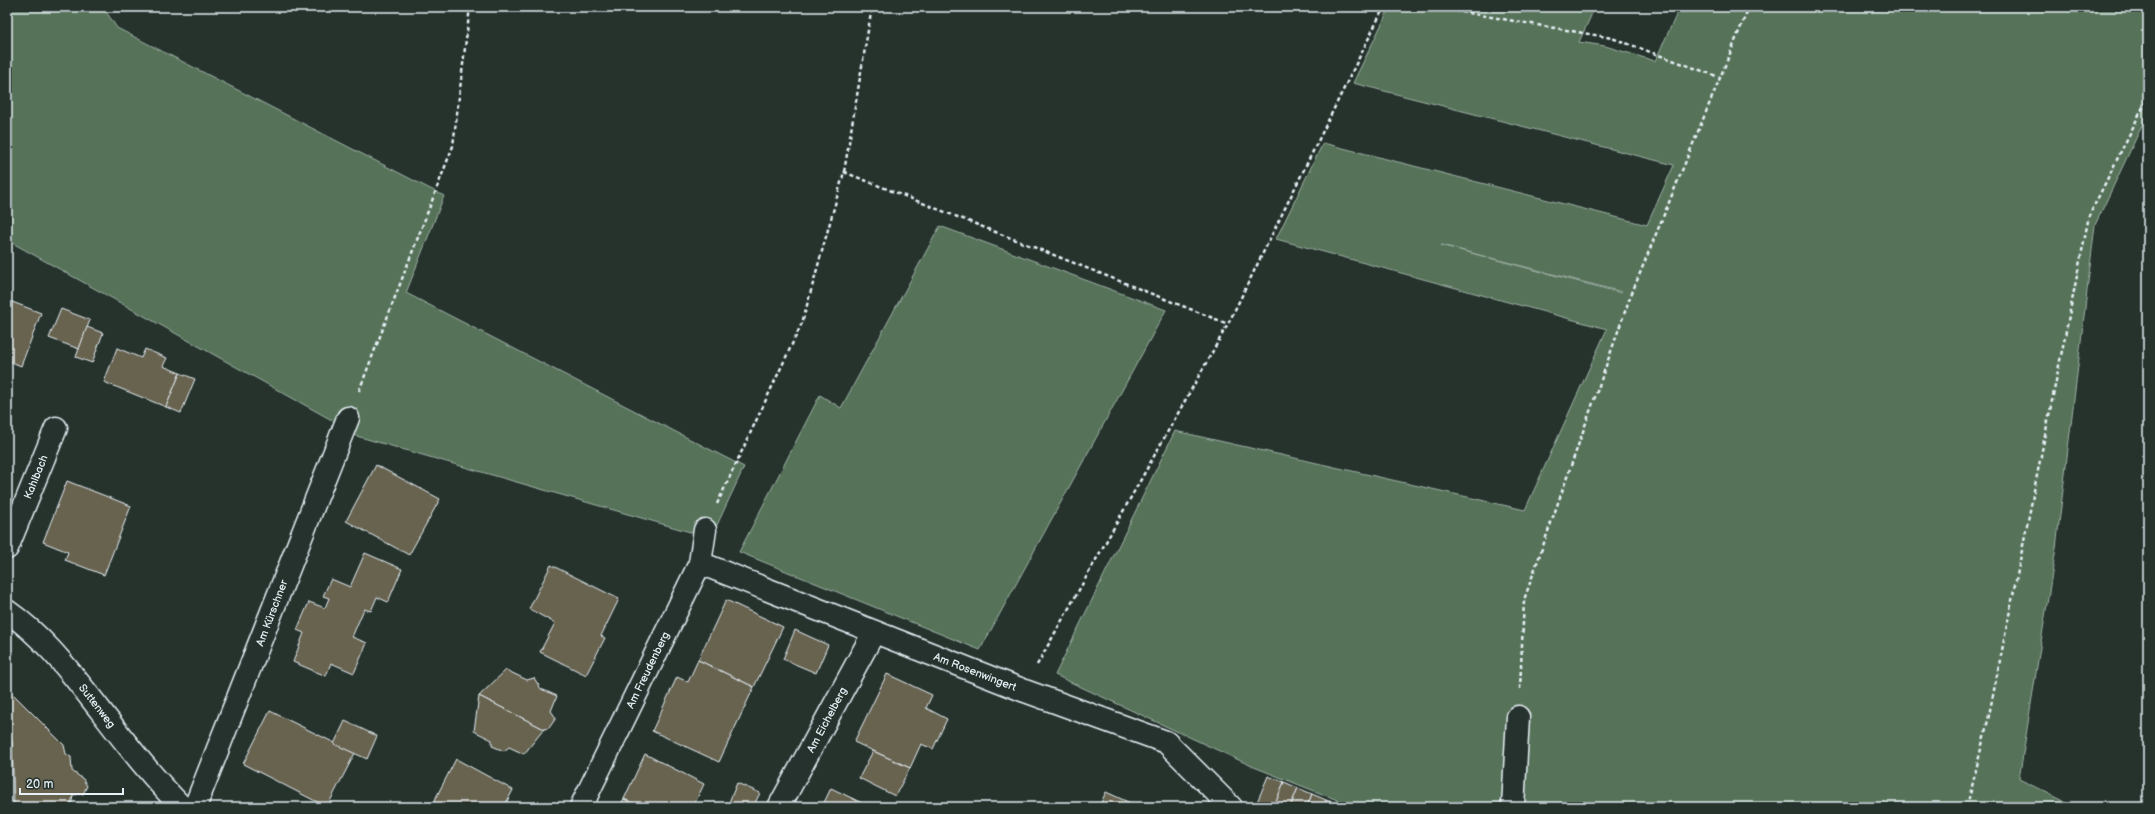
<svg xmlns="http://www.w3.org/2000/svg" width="2155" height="814" font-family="'Balsamiq Sans',sans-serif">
<rect width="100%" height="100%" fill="#26332d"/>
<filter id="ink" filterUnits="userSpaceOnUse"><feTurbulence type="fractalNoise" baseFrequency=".025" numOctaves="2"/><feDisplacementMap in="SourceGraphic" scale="8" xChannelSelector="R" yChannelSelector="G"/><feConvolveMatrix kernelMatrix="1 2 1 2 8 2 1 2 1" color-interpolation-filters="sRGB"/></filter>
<g filter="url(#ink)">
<!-- green -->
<g fill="#567259" stroke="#9fb2a8" fill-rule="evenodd">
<polygon points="7,7 103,7 117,28 444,196 406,293 744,467 711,538 353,435 330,419 7,240"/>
<path d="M1390,7h205l-16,35 26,4 50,15 25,-54h468v106l-53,112 -39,323 -37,231 57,28h-721l-101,-40 -199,-92 120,-244 350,79 82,-181 -331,-90 47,-96 324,82 27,-60 -321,-82zM1441,245l181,47 -1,1z"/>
<polygon points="940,226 1166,310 980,650 739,552 820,395 841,408"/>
</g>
<!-- building -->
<g fill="#676350" stroke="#e8f1f8">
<polygon points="7,300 41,313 21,366 7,360"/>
<polygon points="61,309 90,320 79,349 49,338"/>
<polygon points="87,327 103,333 92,363 76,357"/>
<polygon points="117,348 141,358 145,349 167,358 163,366 180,373 166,407 104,382"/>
<polygon points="180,373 195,379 181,413 166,407"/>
<polygon points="376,465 440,499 409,555 346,521"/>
<polygon points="67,481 131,506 104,575 65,560 68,552 43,542"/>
<polygon points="365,553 402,569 388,602 377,597 371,611 364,609 352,637 367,643 354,673 331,663 326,676 293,662 304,633 297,630 309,602 325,608 329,598 323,596 331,579 350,587"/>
<polygon points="551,565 619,599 601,636 605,638 586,675 540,652 555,623 529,609"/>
<polygon points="726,600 783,627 754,687 698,660"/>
<polygon points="795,630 828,645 816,673 783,659"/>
<polygon points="698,660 754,687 719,762 652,731 677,677 688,682"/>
<polygon points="506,670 527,680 534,678 541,689 557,696 551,711 556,718 549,728 544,729 479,696"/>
<polygon points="887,674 932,695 926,708 947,719 933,749 921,744 910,768 854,742"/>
<polygon points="7,688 64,745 66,754 71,757 72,771 83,779 87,786 83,794 73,795 71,807 14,807 12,741 7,740"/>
<polygon points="479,696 544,729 524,754 509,747 504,751 492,746 492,740 474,731"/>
<polygon points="270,711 355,753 327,807 243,764"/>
<polygon points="345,721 377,736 367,759 334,744"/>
<polygon points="873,751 910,768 895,796 859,778"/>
<polygon points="645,754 704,784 693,807 640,807 624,799"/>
<polygon points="456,759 513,790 504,807 431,807"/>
<polygon points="1268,776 1284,782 1274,807 1255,807"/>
<polygon points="1284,782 1298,788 1290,807 1274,807"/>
<polygon points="737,783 760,793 753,807 727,807"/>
<polygon points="831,788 870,807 822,807"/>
<polygon points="1298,788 1312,794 1307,807 1290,807"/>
<polygon points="1106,792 1139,807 1099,807"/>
<polygon points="1312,794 1326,800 1323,807 1307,807"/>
<polygon points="624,799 640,807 619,807"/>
<polygon points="1326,800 1340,805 1339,807 1323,807"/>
</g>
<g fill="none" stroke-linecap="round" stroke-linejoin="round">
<defs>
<g id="street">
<polyline points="7,548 56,428"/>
<polyline points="700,563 1025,691 1166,742 1231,807"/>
<path d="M7,611c33,23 58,54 83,86 29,37 58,76 92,110"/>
<polyline points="195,807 348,418"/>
<polyline points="581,807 700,563 705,530"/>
<polyline points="779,807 874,632"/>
<polyline points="1513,807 1518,717"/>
</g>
</defs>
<!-- street casing -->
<use href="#street" stroke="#e8f1f8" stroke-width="25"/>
<!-- path -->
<g stroke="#e8f1f8" stroke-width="2.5" stroke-dasharray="4 3" stroke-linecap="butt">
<polyline points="1434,7 1612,38 1719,77"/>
<polyline points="844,172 1228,324"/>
<polyline points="359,391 453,146 470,7"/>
<polyline points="717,504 802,323 844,172 872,7"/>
<polyline points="1037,665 1228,324 1384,7"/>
<polyline points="1520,689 1524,600 1629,300 1749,7"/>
<polyline points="1967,807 1988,720 2089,216 2148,97"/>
</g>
<!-- street -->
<use href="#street" stroke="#26332d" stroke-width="22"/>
</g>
</g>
<g text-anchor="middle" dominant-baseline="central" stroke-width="3" stroke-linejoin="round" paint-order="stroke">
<!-- street labels -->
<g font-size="11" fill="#e8f1f8" stroke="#26332d">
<text transform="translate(36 477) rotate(-68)">Kahlbach</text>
<text transform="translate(272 613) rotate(-69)">Am Kürschner</text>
<text transform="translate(648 670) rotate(-64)">Am Freudenberg</text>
<text transform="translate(975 672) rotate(21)">Am Rosenwingert</text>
<text transform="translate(97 706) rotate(52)">Suttenweg</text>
<text transform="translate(827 720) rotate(-62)">Am Eichelberg</text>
</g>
</g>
<!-- margin -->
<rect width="2155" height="814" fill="none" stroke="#26332d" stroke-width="24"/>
<rect x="12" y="12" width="2131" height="790" fill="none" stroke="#e8f1f8" stroke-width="1.5" filter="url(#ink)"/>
<!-- scale -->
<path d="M20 788v6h103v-6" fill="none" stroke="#e8f1f8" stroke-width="2"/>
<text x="26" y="788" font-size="12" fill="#e8f1f8" stroke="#26332d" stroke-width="3" paint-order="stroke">20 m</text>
</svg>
